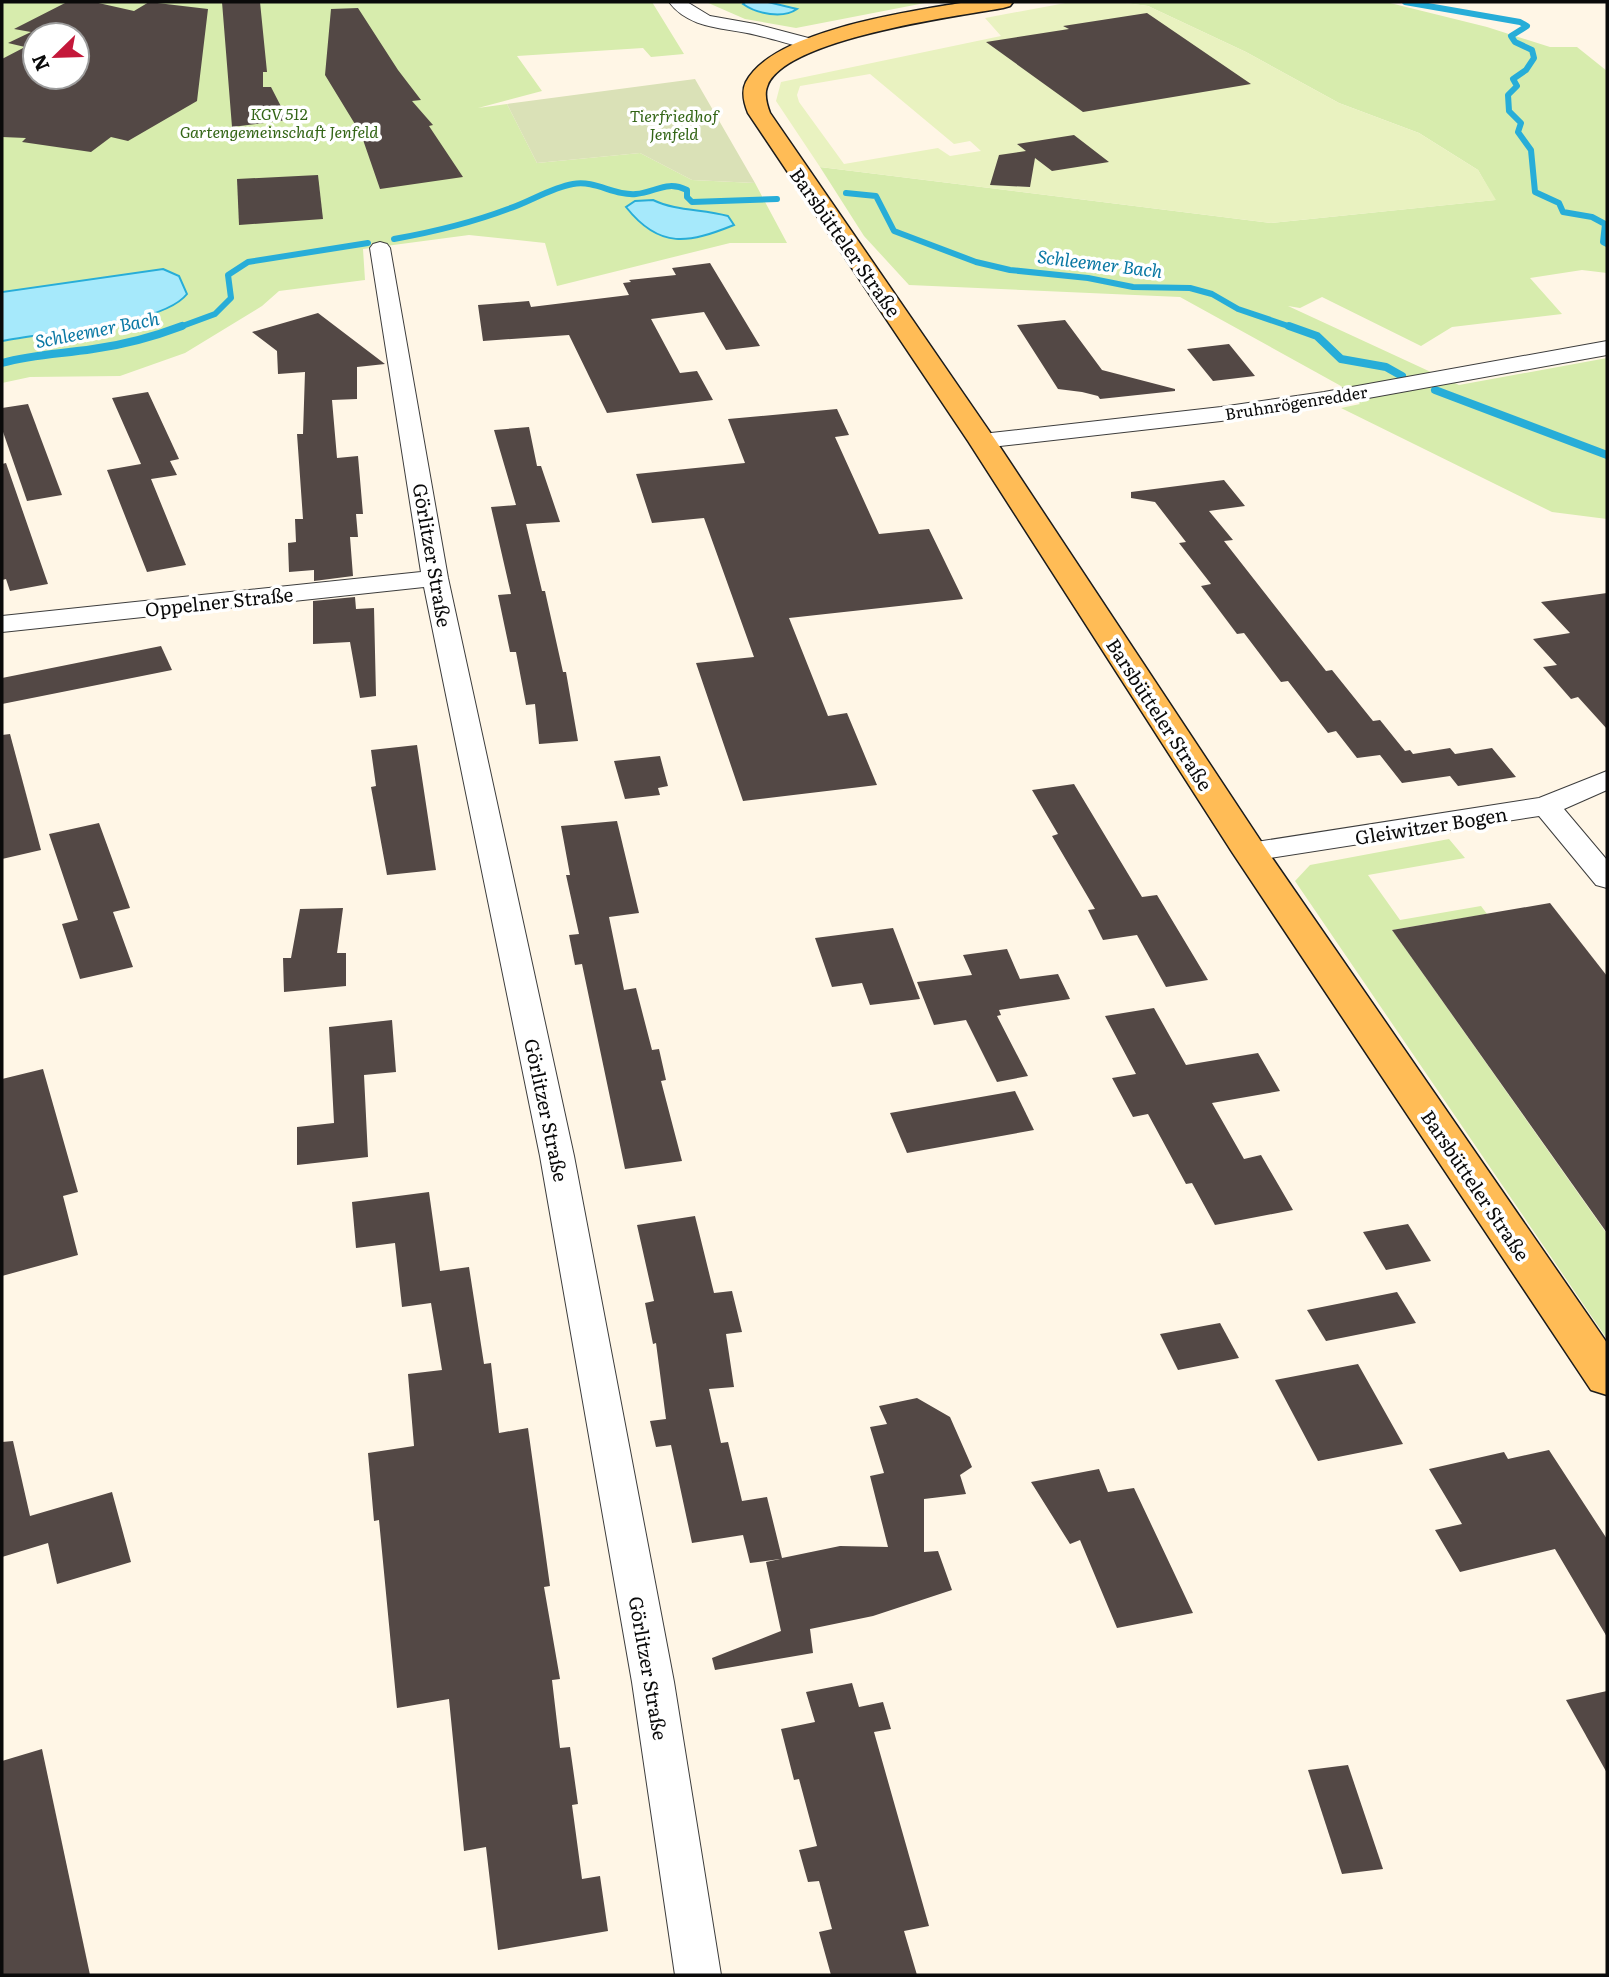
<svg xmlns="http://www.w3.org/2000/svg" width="1609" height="1977" font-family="Literata,serif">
<rect width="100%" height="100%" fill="#fff6e6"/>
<!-- green -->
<g fill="#d7ecad" fill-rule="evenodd">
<path d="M2,2h650l32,52 -33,3 -8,-9 -126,8 25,35 -64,17 29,-4 30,59 103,-10 52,27 63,3 32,60h-57l-173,43 -12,-43 -76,-8 -106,14 2,31 -86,11 -17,15 -77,47 -65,23 -90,1 -28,6v-42l115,-17 46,-55 -161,23zM35,35h42v42h-42z"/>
<path d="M706,2h39l-2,3c17,11 33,10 51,2l-26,-5h162l-134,26 -51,-9z"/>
<polygon points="1118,2 1386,2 1487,27 1550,47 1577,47 1607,71 1607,273 1582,270 1530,278 1562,314 1452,327 1421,346 1322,297 1300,308 1288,306 1459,385 1607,358 1607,519 1552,512 1341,408 1360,404 1341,386 1180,297 909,285 864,236 820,167 1271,223 1495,200 1478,170 1419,133 1339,103 1246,52 1148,6"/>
<polygon points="1449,839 1465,858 1368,875 1400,920 1481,906 1487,914 1392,930 1607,1234 1607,1339 1295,881 1310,865"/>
</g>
<!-- cemetery -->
<polygon fill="#dae1b7" points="695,79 755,183 692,180 640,153 537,163 507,104"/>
<!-- pitch -->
<path fill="#e9f2c0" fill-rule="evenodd" d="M1071,2h47l30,4 98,46 93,51 80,30 59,37 18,30 -225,23 -451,-56 -44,-66 5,-19 220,-46 -16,-18zM870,74l84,70 16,-3 11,10 -31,5 -12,-8 -94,16 -45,-62 -2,-7 3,-9z"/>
<!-- water -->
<g fill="#a6e9fb" stroke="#27add8" stroke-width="2">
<path d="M745,2h23l29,7c-14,10 -40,5 -54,-5z"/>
<path d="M653,200c23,11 49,9 75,16l6,9c-45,18 -74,25 -108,-18l9,-6z"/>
<path d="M163,269l16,7 8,18c-25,32 -143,38 -185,47v-49z"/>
</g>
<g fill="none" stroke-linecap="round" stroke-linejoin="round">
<!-- stream-far1 -->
<g stroke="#27add8" stroke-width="6">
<polyline points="1405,2 1520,22 1527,26 1511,36 1515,42 1532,50 1534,58 1526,70 1513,79 1517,86 1508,95 1509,111 1521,123 1518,132 1531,150 1535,192 1559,203 1563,212 1592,217 1605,224 1603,242 1607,244"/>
<polyline points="846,193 876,196 894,231 976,262 1010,270 1088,278 1133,287 1190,288 1212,294 1238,309 1294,328"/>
<path d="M394,239c39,-7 77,-16 114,-30 22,-7 42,-21 65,-25 23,-4 41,12 63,10 20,-2 31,-14 51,-4v7l5,5 85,-3"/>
<polyline points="177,328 215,314 231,298 228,275 248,262 368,243"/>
</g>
<!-- stream -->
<g stroke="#27add8" stroke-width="8">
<polyline points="1289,326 1317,336 1341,359 1386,367 1402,376"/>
<path d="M2,363c32,-9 59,-9 91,-14 30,-4 60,-12 89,-23"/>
<polyline points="1435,390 1607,455"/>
</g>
</g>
<!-- building -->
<g fill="#534845" fill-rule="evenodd">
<path d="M67,2h27l40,9 15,-9 59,7 -11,92 -69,40 -17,-4 -20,15 -69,-10 4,-4 -24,-1v-78l23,-12 -17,-4 23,-11 -17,-3zM35,35h42v42h-42z"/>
<polygon points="222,2 260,2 267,72 263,72 263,87 271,87 288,120 232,127"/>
<polygon points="358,8 398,70 421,100 412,101 433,125 429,126 463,177 380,189 361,134 325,75 331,9"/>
<polygon points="1147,13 1251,84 1083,112 986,42 1069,29 1063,26"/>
<polygon points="1074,135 1109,162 1052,171 1035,158 1030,187 990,185 999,155 1026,151 1017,144"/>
<polygon points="318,175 323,219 239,225 237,179"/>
<polygon points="710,263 760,346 726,350 704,312 651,319 680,373 697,371 713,400 607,413 569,335 483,341 478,305 529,301 531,307 629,295 623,283 631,282 629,280 676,275 672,268"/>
<polygon points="318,313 385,364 357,367 357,399 332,400 337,458 358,456 363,514 356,514 358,537 350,537 353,576 314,581 314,570 289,572 288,543 296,542 295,519 303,519 297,434 303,434 305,372 278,374 277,351 252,332"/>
<polygon points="1065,320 1102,370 1175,389 1175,391 1100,399 1098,396 1082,392 1058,389 1017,325"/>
<polygon points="1229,344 1255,376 1213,381 1187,349"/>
<polygon points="148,392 179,459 170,461 177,475 151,479 186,565 147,572 107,470 141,464 112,398"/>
<polygon points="28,404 62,495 27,501 2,429 2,408"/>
<polygon points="837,409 849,435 835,437 879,534 929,529 963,599 789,618 828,716 847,713 877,785 743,801 696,663 754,657 704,518 652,523 636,474 745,463 728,419"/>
<polygon points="529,427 537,466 541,466 560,522 526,524 542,591 545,591 563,672 566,672 578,741 539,744 535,704 526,705 516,652 510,652 498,595 511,594 491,507 516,505 494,430"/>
<polygon points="6,463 48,584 10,591 6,579 2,580 2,464"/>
<polygon points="1224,480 1245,506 1209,511 1233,540 1224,541 1326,671 1332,670 1373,721 1380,720 1405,751 1410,750 1413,754 1450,748 1455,754 1492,748 1516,777 1458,786 1450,776 1402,783 1380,755 1357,758 1336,731 1328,733 1288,681 1281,682 1244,633 1237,634 1201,586 1211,584 1179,543 1186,542 1155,502 1131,498 1131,492"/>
<polygon points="1607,593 1607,729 1578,697 1571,699 1543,667 1557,665 1533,639 1570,633 1541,602"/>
<polygon points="355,597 356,609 374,608 376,696 360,698 350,642 313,644 313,601"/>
<polygon points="161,646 172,670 2,704 2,678"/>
<polygon points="10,734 41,850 2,859 2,735"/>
<polygon points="417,745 436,870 387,875 371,787 376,786 371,750"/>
<polygon points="660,756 668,786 658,788 660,795 625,799 614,761"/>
<polygon points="1074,784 1142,897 1157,895 1208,980 1166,987 1137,935 1103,940 1088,910 1095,909 1052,836 1058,834 1032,790"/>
<polygon points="617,821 639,913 609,917 624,990 636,988 652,1050 659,1049 666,1080 661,1081 682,1161 625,1169 582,964 575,965 569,935 579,934 566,875 570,875 561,826"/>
<polygon points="99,823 130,908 113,912 133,967 80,979 62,924 78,920 49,834"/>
<polygon points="1550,903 1607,976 1607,1233 1392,930"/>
<polygon points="343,908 337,953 346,953 346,986 284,992 283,958 291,958 300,909"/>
<polygon points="893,928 920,999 870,1005 862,983 832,987 815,938"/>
<polygon points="1007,949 1020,979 1058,974 1070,999 999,1010 1001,1015 997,1016 1028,1076 997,1082 966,1020 934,1025 917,982 972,975 963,955"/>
<polygon points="1154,1008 1186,1065 1258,1053 1280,1091 1212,1103 1244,1159 1261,1155 1293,1210 1215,1225 1192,1183 1186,1184 1148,1114 1133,1117 1112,1078 1136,1074 1105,1016"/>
<polygon points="392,1020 396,1072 364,1075 368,1157 297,1165 297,1127 334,1123 329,1027"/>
<polygon points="43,1069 78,1192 63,1196 78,1255 2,1276 2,1079"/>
<polygon points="1015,1091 1034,1130 907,1153 890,1113"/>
<polygon points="429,1192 440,1271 469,1267 484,1364 491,1363 499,1433 528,1428 550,1586 544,1587 560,1679 552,1680 560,1748 570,1747 578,1804 572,1805 582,1879 600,1876 608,1931 498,1950 486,1847 464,1851 449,1699 397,1708 379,1520 374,1521 368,1453 414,1446 408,1374 442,1370 431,1303 402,1307 395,1243 356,1248 352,1202"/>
<polygon points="695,1216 714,1293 732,1291 742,1332 726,1334 734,1387 709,1389 721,1443 728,1442 742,1501 767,1497 782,1558 840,1546 888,1547 870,1476 884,1473 870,1427 887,1424 879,1406 917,1398 950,1417 972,1467 960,1475 966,1494 924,1499 924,1552 938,1551 952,1590 873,1616 810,1629 813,1653 715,1670 712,1658 781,1631 766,1562 780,1559 750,1563 743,1535 692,1543 671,1445 656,1447 650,1421 666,1419 656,1343 653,1344 645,1303 654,1301 637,1225"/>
<polygon points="1408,1224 1431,1261 1386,1270 1363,1232"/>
<polygon points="1397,1292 1416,1323 1326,1341 1307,1310"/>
<polygon points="1220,1323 1239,1358 1178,1370 1160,1334"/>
<polygon points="1358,1364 1403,1444 1318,1461 1275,1380"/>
<polygon points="13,1441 30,1516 112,1492 131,1562 57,1584 48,1543 2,1557 2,1442"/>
<polygon points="1549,1450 1607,1539 1607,1637 1555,1549 1460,1572 1435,1530 1462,1524 1429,1469 1504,1452 1508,1459"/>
<polygon points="1099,1469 1108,1492 1134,1488 1193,1613 1117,1628 1080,1540 1070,1544 1031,1482"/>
<polygon points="852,1683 859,1707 883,1702 891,1729 874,1732 929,1926 904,1931 917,1975 831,1975 819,1932 832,1929 819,1881 808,1882 799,1850 817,1846 799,1779 794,1780 781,1729 815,1722 806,1692"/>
<polygon points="1607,1691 1607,1773 1566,1700"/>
<polygon points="42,1749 90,1975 2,1975 2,1761"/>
<polygon points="1348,1765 1383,1869 1342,1874 1308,1770"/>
</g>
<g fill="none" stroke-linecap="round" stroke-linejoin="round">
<defs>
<g id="minor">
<path d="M669,2h18l23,14 45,8 61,16 3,4 -9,5c-18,-4 -36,-10 -54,-14 -31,-8 -66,-5 -87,-33z"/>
<polygon points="380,242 387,244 390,248 448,578 574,1156 674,1682 721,1975 675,1975 632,1682 540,1156 424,587 2,632 2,616 421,572 370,248 373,244"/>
<polygon points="1607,341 1607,355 1324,406 1221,421 982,448 974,446 970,441 974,436 982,434 1221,407 1324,392"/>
<polygon points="1607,771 1607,790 1564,809 1607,860 1607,888 1596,885 1539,816 1250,861 1240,858 1235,852 1240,846 1250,843 1539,798"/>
</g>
<path id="major" d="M967,2h46l-3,4 -7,2c-46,8 -221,31 -236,79 -3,8 0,18 3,26l226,328 272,411 339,491v52l-16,-5 -359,-538 -264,-411 -220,-328c-4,-10 -7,-21 -2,-31 27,-52 167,-71 221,-80z"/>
</defs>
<!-- minor casing -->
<use href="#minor" stroke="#3d3d3d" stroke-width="2"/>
<!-- major casing -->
<use href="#major" stroke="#1b1b1b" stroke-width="3"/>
<!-- minor -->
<use href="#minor" fill="#fff" fill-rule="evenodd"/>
<!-- major -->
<use href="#major" fill="#ffbc56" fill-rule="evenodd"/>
</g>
<g text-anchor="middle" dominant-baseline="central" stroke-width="7" stroke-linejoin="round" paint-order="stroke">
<!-- far-park labels -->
<g font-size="16" font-style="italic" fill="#336516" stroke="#fff">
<text x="279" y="113">KGV 512<tspan x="279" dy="18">Gartengemeinschaft Jenfeld</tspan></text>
<text x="674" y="115">Tierfriedhof<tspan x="674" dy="18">Jenfeld</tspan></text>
</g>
<!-- far-street labels -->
<g font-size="16" fill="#0a0a0a" stroke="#fff">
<text transform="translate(1296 402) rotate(-9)">Bruhnrögenredder</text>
</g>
<!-- far-water labels -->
<g font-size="18" font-style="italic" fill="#0a78a4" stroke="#fff">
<text transform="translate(1100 263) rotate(7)">Schleemer Bach</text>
<text transform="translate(97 329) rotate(-11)">Schleemer Bach</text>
</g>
<!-- street labels -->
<g font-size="19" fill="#0a0a0a" stroke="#fff">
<text transform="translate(846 242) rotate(55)">Barsbütteler Straße</text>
<text transform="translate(433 555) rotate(80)">Görlitzer Straße</text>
<text transform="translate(219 601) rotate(-6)">Oppelner Straße</text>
<text transform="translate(1160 714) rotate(57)">Barsbütteler Straße</text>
<text transform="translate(1431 825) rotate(-9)">Gleiwitzer Bogen</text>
<text transform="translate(547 1110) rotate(78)">Görlitzer Straße</text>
<text transform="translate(1476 1185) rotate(56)">Barsbütteler Straße</text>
<text transform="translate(649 1668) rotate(80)">Görlitzer Straße</text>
</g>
</g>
<!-- border -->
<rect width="1609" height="1977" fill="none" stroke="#0a0a0a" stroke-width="7"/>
<!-- north arrow -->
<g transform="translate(56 56) rotate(247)"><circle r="33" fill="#ffffff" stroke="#9d9d9d" stroke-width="2"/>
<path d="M0-5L12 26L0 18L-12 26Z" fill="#c4183a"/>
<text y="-10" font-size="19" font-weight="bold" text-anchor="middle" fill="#0a0a0a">N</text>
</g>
</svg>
